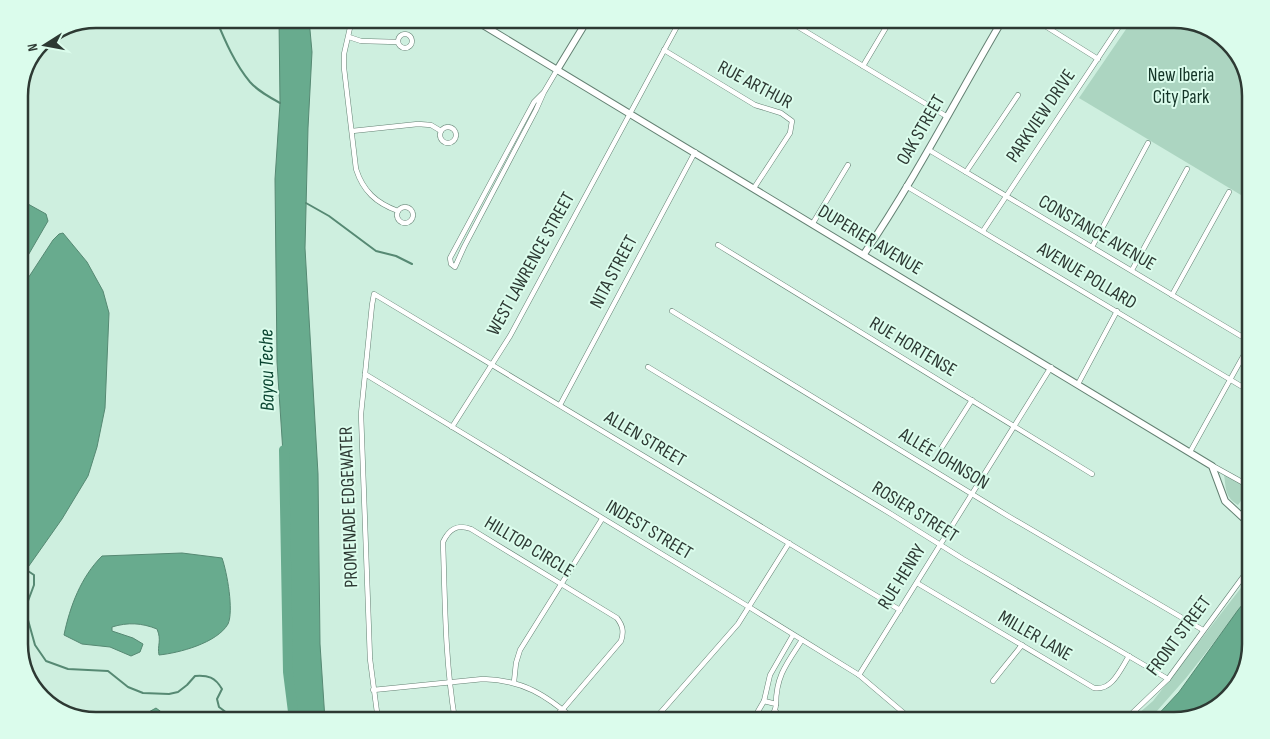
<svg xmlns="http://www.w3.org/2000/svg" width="1270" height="739" font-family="'Sofia Sans Condensed',sans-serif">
<rect width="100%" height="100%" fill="#ceefdf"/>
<!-- green -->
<g fill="#acd5c1">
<polygon points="1133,19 1174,19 1213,29 1241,57 1251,91 1251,201 1079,98"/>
<path d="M1224,474l26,14 -12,17c-13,-8 -12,-16 -14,-31z"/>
<polygon points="1251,575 1251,595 1186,678 1149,720 1131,720 1153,701"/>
</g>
<!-- water -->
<g fill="#68ab8e" stroke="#568973">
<polygon points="279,19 309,19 312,52 308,128 305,248 318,474 320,644 325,720 297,720 291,677 289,544 277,362 275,179 280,103"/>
<polygon points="19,199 46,214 48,221 19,271"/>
<polygon points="63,233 87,262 103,291 109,313 105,408 97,447 88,476 62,519 19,580 19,292 53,240 59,234"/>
<path d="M182,553l40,5c5,14 12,53 6,66 -11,19 -49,29 -69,31 -2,-10 3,-14 -2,-26 -15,-6 -29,-7 -45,-2v4l21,7 10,6 -3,8 -9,4 -21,-9 -28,-3 -18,-9c6,-29 17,-58 38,-79z"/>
<polygon points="1251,594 1251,643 1246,663 1203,713 1174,720 1153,720 1179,692 1238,610"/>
<polygon points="156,708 172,720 135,720 136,719"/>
</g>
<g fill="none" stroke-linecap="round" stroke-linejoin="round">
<!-- stream -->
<g stroke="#568973" stroke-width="2">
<path d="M216,19c9,22 19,45 34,63 8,9 19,15 30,21"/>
<path d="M74,28c9,0 15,-2 22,-9"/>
<polyline points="306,203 329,216 376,251 396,256 412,264"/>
<path d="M25,569l9,6v10l-6,16v19l7,25 11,16 22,8 40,2 20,16 15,6 26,1 9,-2 9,-7 8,-9c13,-1 20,1 27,13l-5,10 2,8 12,9 1,4"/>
</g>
<!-- river -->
<polyline stroke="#68ab8e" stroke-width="10" points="284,450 288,672 294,720"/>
<defs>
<g id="street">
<path d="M352,19l-8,35v14l12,101c7,22 20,34 42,42"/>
<polyline points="785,19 946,116"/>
<polyline points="1034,19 1098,59"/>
<circle cx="405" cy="41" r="7"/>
<polyline points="349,37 361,41 398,42"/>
<polyline points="664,50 755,105 781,113 792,121 790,133 754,188"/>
<polyline points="863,66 891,19"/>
<polyline points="544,92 534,102 450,258 451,264 455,267 464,247 536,110 544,92 557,70"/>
<circle cx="448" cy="135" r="8"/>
<polyline points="352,131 418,124 431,125 441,131"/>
<polyline points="929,150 1251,342"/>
<polyline points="966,172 1018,95"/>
<polyline points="906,186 1251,392"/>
<circle cx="405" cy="215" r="8"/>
<polyline points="813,223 848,165"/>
<polyline points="983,231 1124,19"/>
<polyline points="718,245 1092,474"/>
<polyline points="1092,247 1148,143"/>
<polyline points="1132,270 1187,169"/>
<polyline points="1172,295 1229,192"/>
<polyline points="672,311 1008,516 1203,630"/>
<polyline points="648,367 891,514 963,559 1168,679"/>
<polyline points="365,374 749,607 859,675 912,720"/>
<polyline points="1078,384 1117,311"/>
<polyline points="560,405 695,152"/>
<polyline points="452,427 510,336 681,19"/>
<polyline points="942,447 972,400"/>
<polyline points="1190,452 1251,342"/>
<polyline points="1213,466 1251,487"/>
<path d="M917,583l177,105c18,3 26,-18 35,-32"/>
<polyline points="859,675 1051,367"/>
<polyline points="993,681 1022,645"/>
<polyline points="514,682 516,663 520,650 602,519"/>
<path d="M373,690l110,-11c40,1 63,16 92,41"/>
<path d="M776,704c0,-28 11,-41 26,-64"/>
<polyline points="775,711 785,720"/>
<polyline points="378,720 370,659 361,414 372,305 374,294 900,610"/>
<path d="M455,720c-10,-59 -10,-118 -12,-178 6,-13 14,-18 28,-13l146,89c6,8 7,14 4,23l-58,68 -12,11"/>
<polyline points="654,720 738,624 789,543"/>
<polyline points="753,720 764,701 770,675 793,635"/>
<path d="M759,720c11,-4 16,-4 17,-16l-12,-3"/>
<polyline points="1125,720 1168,679 1251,566"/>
</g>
<g id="secondary">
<polyline points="473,19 1212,466 1225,501 1251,525"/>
<polyline points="557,70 588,19"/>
<path d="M864,254c51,-75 93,-157 139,-235"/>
</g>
</defs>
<!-- street casing -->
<use href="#street" stroke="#648173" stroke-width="5.5"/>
<!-- secondary casing -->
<use href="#secondary" stroke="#648173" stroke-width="8"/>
<!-- street -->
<use href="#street" stroke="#fff" stroke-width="4.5"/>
<!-- secondary -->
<use href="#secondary" stroke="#fff" stroke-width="6"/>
</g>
<g text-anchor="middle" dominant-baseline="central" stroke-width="4" stroke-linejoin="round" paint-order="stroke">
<!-- park labels -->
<g font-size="19" fill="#133326" stroke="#dbfcec">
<text x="1181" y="75">New Iberia<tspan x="1181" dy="22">City Park</tspan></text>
</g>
<!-- street labels -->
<g font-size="19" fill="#2d3933" stroke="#dbfcec">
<text transform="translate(755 85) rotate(28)">RUE ARTHUR</text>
<text transform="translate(1041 116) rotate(-56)">PARKVIEW DRIVE</text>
<text transform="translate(921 130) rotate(-60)">OAK STREET</text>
<text transform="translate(1097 233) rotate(30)">CONSTANCE AVENUE</text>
<text transform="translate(870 240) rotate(31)">DUPERIER AVENUE</text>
<text transform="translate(531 264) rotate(-61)">WEST LAWRENCE STREET</text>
<text transform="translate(614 272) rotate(-62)">NITA STREET</text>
<text transform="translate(1087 276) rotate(31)">AVENUE POLLARD</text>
<text transform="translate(913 347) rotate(31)">RUE HORTENSE</text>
<text transform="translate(645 439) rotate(31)">ALLEN STREET</text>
<text transform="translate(944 459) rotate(31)">ALLÉE JOHNSON</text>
<text transform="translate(349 507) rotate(-92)">PROMENADE EDGEWATER</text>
<text transform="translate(915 512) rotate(32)">ROSIER STREET</text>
<text transform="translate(649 530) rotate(31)">INDEST STREET</text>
<text transform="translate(529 547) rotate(31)">HILLTOP CIRCLE</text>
<text transform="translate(902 577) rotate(-58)">RUE HENRY</text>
<text transform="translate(1035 636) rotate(30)">MILLER LANE</text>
<text transform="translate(1179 636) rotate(-53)">FRONT STREET</text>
</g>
<!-- water labels -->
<g font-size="20" font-style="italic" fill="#0a4430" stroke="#dbfcec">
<text transform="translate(267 370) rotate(-91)">Bayou Teche</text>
</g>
</g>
<!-- crop -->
<path d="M0 0H1270V739H0ZM96 28H1174A68 68 0 0 1 1242 96V644A68 68 0 0 1 1174 712H96A68 68 0 0 1 28 644V96A68 68 0 0 1 96 28Z" fill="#dbfcec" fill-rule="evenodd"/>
<path fill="none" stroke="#2d3933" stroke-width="2.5" d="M96 28H1174A68 68 0 0 1 1242 96V644A68 68 0 0 1 1174 712H96A68 68 0 0 1 28 644V96A68 68 0 0 1 96 28Z"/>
<!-- north arrow -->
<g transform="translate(45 45) rotate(259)" stroke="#dbfcec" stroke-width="4" paint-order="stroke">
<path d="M0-4L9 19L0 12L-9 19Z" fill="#2d3933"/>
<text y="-8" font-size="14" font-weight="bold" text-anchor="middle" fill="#2d3933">N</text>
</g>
</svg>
